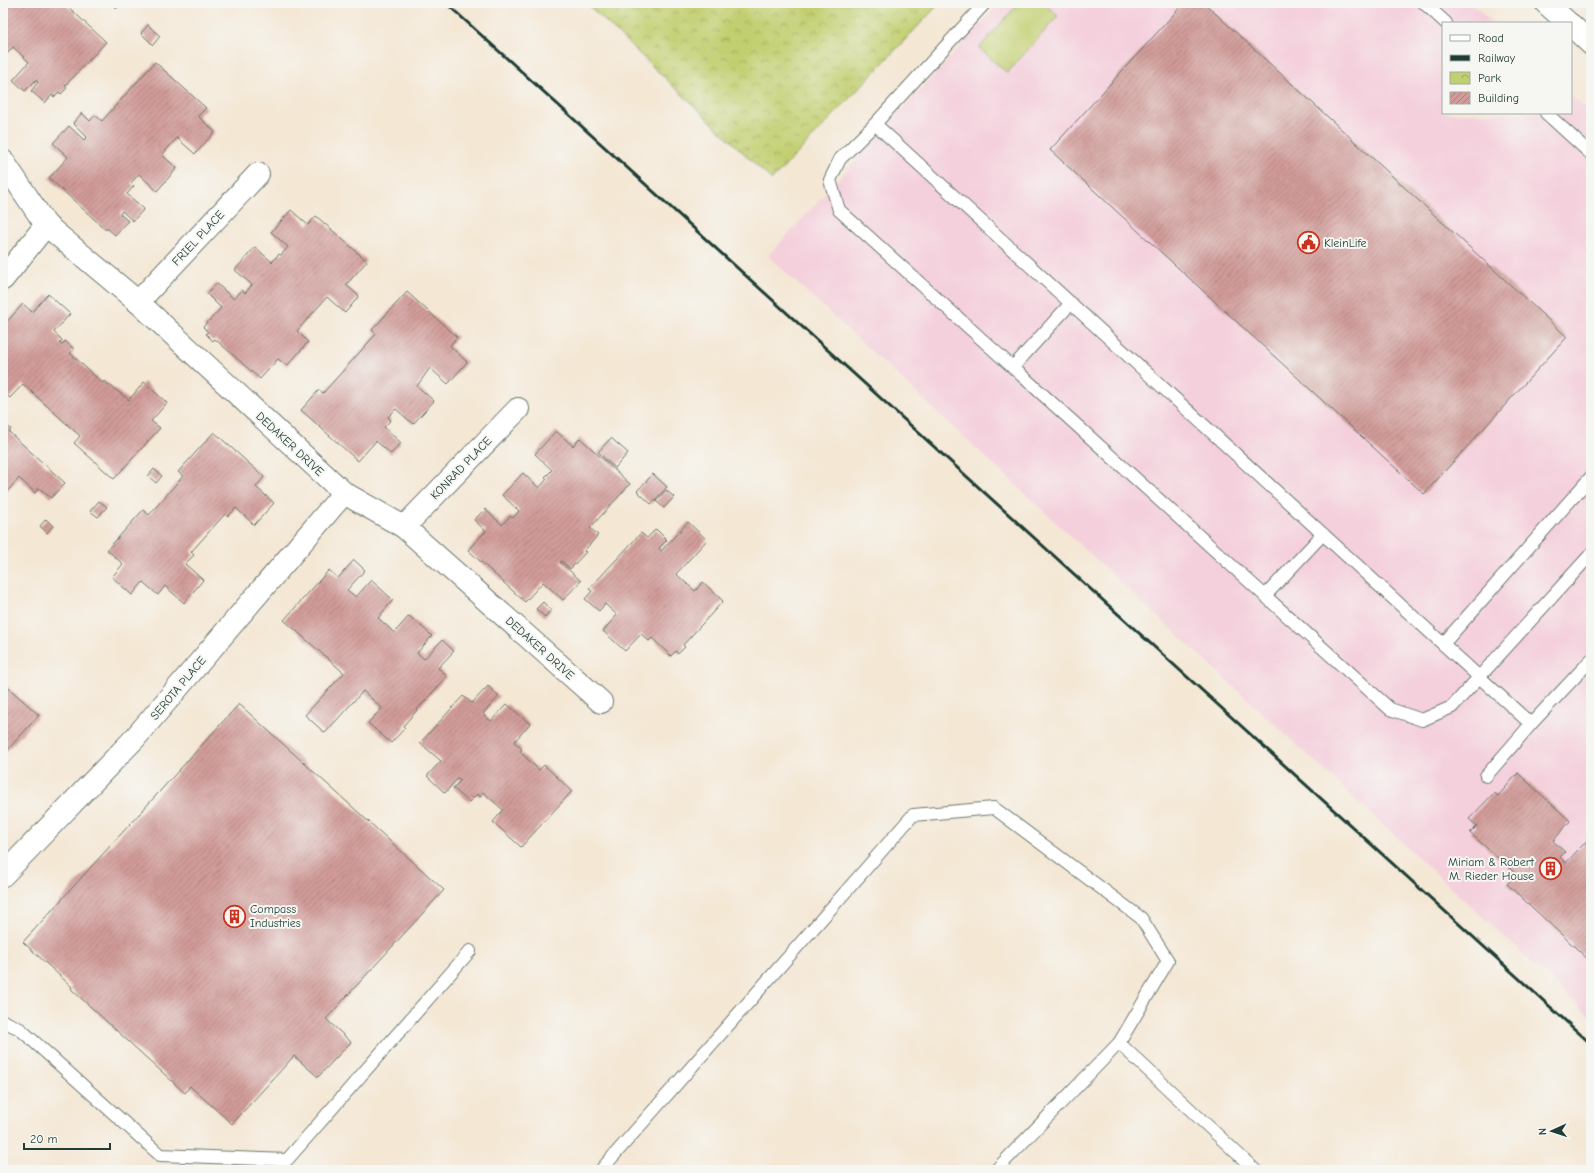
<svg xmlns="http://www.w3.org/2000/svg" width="1594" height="1173" font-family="'Comic Neue',sans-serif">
<defs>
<pattern id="park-crowns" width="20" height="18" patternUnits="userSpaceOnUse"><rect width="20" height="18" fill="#c2cf70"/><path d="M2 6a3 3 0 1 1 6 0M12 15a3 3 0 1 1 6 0" fill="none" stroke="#9da95d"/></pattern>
<pattern id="building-hatch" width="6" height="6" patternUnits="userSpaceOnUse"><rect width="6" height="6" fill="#d19b99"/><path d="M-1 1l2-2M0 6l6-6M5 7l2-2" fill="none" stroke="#a9807e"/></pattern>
</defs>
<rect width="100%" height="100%" fill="#f6f6f2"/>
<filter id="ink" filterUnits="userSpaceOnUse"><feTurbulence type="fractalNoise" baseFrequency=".025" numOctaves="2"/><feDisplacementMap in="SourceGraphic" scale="8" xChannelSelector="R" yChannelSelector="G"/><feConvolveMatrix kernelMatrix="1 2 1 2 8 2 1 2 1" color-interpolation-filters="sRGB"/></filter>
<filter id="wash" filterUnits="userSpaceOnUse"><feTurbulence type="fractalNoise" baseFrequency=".012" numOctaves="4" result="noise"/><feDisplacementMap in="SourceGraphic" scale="16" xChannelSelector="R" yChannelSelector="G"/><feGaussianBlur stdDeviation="0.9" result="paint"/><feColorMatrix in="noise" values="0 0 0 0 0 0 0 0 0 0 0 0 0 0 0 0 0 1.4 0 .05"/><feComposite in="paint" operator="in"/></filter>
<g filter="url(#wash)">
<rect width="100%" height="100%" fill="#f4e7d4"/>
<!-- built -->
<polygon fill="#f4cfdc" points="1000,3 1471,3 1493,23 1443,23 1443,113 1571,113 1571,95 1591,113 1591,1017 768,256"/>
<!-- park -->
<polygon fill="url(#park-crowns)" stroke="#708652" points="586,3 940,3 772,180"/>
<!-- garden -->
<polygon fill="#c2cf70" stroke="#708652" points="1019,3 1044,3 1058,16 1007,73 979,48"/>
<g id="blocks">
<!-- building -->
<g fill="url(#building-hatch)">
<polygon points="3,3 64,3 106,42 65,86 67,88 61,94 59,92 54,97 52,95 45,103 31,91 38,82 36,80 25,91 13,80 29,62 13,47 3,58"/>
<polygon points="110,3 121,3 116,8"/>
<polygon points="1184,3 1204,3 1567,337 1424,494 1050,150"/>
<polygon points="148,25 160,36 153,45 141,33"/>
<polygon points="155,62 206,108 198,116 215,132 195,154 177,138 162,155 177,168 157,191 139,174 131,183 134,186 127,194 144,209 133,221 122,211 120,214 128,221 115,235 107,228 106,230 49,178 68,157 53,143 69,126 84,140 87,137 73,123 82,113 90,121 95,115 102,121"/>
<polygon points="291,210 308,225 316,216 367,261 346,285 359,296 345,313 327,297 297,331 308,342 287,366 278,359 260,379 215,339 213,341 206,334 208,332 203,327 221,308 207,294 216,283 234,299 242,290 245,293 252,285 235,270 255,247 272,262 279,254 281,255 288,247 271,232"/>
<polygon points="407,292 457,337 450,346 467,362 448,384 430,368 417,386 434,401 413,424 396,409 388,417 391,420 384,427 401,443 391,454 376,441 358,461 301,410 319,390 323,393 376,334 372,330"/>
<polygon points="48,294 70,314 54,332 62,340 59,343 62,345 65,341 74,349 70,353 98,379 103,383 104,381 129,400 144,382 167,403 151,421 160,428 114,479 74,443 80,436 23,384 10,398 3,392 3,382 6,379 3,377 3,326 23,304 32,312"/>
<polygon points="4,424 11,429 9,432 65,483 51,498 39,488 35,493 19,478 3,496"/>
<polygon points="556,431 573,446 580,438 630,484 590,528 598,535 584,551 586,552 570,569 562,561 560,562 581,581 563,600 543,582 525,602 468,550 486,531 474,520 485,509 502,525 510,516 513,518 519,511 502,495 523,473 539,488 547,479 545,477 552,470 535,454"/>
<polygon points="214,432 264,477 256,487 274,503 254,525 236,508 228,517 225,514 191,552 194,555 185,564 203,580 184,603 165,586 158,595 143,582 132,595 112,577 123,564 107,550 143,510 149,515 183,476 178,472"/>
<polygon points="611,438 628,453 615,468 598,452"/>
<polygon points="154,469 162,476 156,483 148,476"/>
<polygon points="653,474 667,487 651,504 637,491"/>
<polygon points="666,490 674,497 664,508 656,501"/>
<polygon points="3,498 7,502 3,507"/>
<polygon points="99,501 107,507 98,517 90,511"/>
<polygon points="46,519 53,526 47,533 40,526"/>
<polygon points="688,522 707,540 676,574 695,591 703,582 723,601 683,645 685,647 678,654 676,651 671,656 652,638 649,641 641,634 625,651 603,631 617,615 605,604 599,611 585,599 592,591 589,589 641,533 647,538 656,529 667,540 659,548 661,551"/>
<polygon points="354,560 365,570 347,590 356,597 371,580 393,600 378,618 386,625 394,633 409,616 420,625 432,636 417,653 424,659 442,640 454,651 438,668 447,676 403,726 405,728 391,743 368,723 382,708 363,691 325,733 305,715 344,673 284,620 329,570 338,578"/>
<polygon points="543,602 551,610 545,617 536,609"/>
<polygon points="3,683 39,715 3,755"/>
<polygon points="488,686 499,696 483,714 491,721 507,704 530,724 514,742 522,749 520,752 539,770 544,765 572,791 521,847 493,822 503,810 483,792 480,797 477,794 469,802 453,788 461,780 458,778 445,793 427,776 441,761 420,743 463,696 472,703"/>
<polygon points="239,704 444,890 326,1019 351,1042 318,1077 294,1056 232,1124 190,1086 185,1093 71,989 72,987 23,942"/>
<polygon points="1518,773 1570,821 1553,841 1565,852 1560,857 1566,863 1591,836 1591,962 1507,884 1516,874 1470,833 1477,826 1469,819 1494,793 1498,796"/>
</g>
</g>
</g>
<g filter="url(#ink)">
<use href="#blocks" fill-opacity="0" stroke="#6a786c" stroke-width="1"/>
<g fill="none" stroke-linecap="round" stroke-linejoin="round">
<defs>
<g id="lane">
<polyline points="1424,3 1446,23"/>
<polyline points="1546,113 1591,154"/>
<polyline points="875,124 985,3"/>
<polyline points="1013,367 1071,303"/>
<polyline points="1591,477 1443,644 875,124 840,159 830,180 839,210 1390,709 1422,720 1452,707 1591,554"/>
<polyline points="1265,596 1323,534"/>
<polyline points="1443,644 1531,724 1591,660"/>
<polyline points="1486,776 1531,724"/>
<polyline points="3,1021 20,1029 160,1155 287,1160 470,951"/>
<polyline points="601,1170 913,815 994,808 1141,918 1168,961 1119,1043"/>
<polyline points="996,1170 1119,1043 1255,1170"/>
</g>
<g id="street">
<polyline points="1546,3 1568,23"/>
<polyline points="1571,25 1591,44"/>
<polyline points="3,161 46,225 138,302 344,493 404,527 601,702"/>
<polyline points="3,279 46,225"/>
<polyline points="138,302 258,174"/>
<polyline points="404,527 518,409"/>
<polyline points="3,875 135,738 344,493"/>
</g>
</defs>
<!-- lane casing -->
<use href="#lane" stroke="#6a786c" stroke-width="14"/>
<!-- street casing -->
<use href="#street" stroke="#6a786c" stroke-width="24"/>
<!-- lane -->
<use href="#lane" stroke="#fff" stroke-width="12"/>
<!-- street -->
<use href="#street" stroke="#fff" stroke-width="22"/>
<!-- rail -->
<polyline stroke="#1f3d34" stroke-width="3" points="446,3 1591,1044"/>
</g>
</g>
<!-- icons -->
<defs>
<symbol id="civic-ring" viewBox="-11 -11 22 22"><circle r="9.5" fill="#f6f6f2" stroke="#c8321e" stroke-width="1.5"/><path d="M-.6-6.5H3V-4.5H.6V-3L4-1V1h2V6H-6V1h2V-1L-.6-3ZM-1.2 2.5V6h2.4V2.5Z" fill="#c8321e"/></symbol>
<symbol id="building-ring" viewBox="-11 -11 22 22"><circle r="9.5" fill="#f6f6f2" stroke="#c8321e" stroke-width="1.5"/><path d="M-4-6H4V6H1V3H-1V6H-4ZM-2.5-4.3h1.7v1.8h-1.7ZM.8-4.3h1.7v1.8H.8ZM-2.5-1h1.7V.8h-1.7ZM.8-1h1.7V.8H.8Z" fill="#c8321e"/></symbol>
</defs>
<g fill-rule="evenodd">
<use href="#civic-ring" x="1296" y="230" width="25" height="25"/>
<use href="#building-ring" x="1538" y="856" width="25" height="25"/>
<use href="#building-ring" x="222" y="904" width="25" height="25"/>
</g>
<g text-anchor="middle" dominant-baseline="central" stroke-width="4" stroke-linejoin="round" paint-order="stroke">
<!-- street labels -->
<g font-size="12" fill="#1f3d34" stroke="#f6f6f2">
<text transform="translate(198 238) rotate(-47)">FRIEL PLACE</text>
<text transform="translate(290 444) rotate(43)">DEDAKER DRIVE</text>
<text transform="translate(461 468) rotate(-46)">KONRAD PLACE</text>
<text transform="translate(540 648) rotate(42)">DEDAKER DRIVE</text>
<text transform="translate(178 688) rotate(-50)">SEROTA PLACE</text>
</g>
<!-- poi labels -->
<g font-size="12" fill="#1f3d34" stroke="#f6f6f2" text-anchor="start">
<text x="1324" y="243">KleinLife</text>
<text x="1534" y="862" text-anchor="end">Miriam &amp; Robert<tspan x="1534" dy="14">M. Rieder House</tspan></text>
<text x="250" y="909">Compass<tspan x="250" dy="14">Industries</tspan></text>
</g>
</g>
<!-- margin -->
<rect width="1594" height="1173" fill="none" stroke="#f6f6f2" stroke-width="16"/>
<!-- legend -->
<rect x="1442" y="22" width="130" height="92" fill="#f6f6f2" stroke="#a0aca6"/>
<rect x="1450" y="35" width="20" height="6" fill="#ffffff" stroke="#a0aca6"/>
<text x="1478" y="42" font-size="12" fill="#1f3d34">Road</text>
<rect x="1450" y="55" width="20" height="6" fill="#1f3d34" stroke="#a0aca6"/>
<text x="1478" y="62" font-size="12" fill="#1f3d34">Railway</text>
<rect x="1450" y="72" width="20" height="12" fill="url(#park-crowns)" stroke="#a0aca6"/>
<text x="1478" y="82" font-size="12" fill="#1f3d34">Park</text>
<rect x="1450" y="92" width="20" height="12" fill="url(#building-hatch)" stroke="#a0aca6"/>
<text x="1478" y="102" font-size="12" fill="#1f3d34">Building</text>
<!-- north arrow -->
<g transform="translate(1552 1131) rotate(267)" stroke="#f6f6f2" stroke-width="3" paint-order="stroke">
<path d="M0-3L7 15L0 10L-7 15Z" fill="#1f3d34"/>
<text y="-6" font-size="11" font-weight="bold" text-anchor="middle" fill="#1f3d34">N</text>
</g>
<!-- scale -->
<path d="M24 1143v6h86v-6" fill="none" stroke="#1f3d34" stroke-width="2"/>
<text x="30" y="1143" font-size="12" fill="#1f3d34" stroke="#f6f6f2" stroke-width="3" paint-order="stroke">20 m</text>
</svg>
